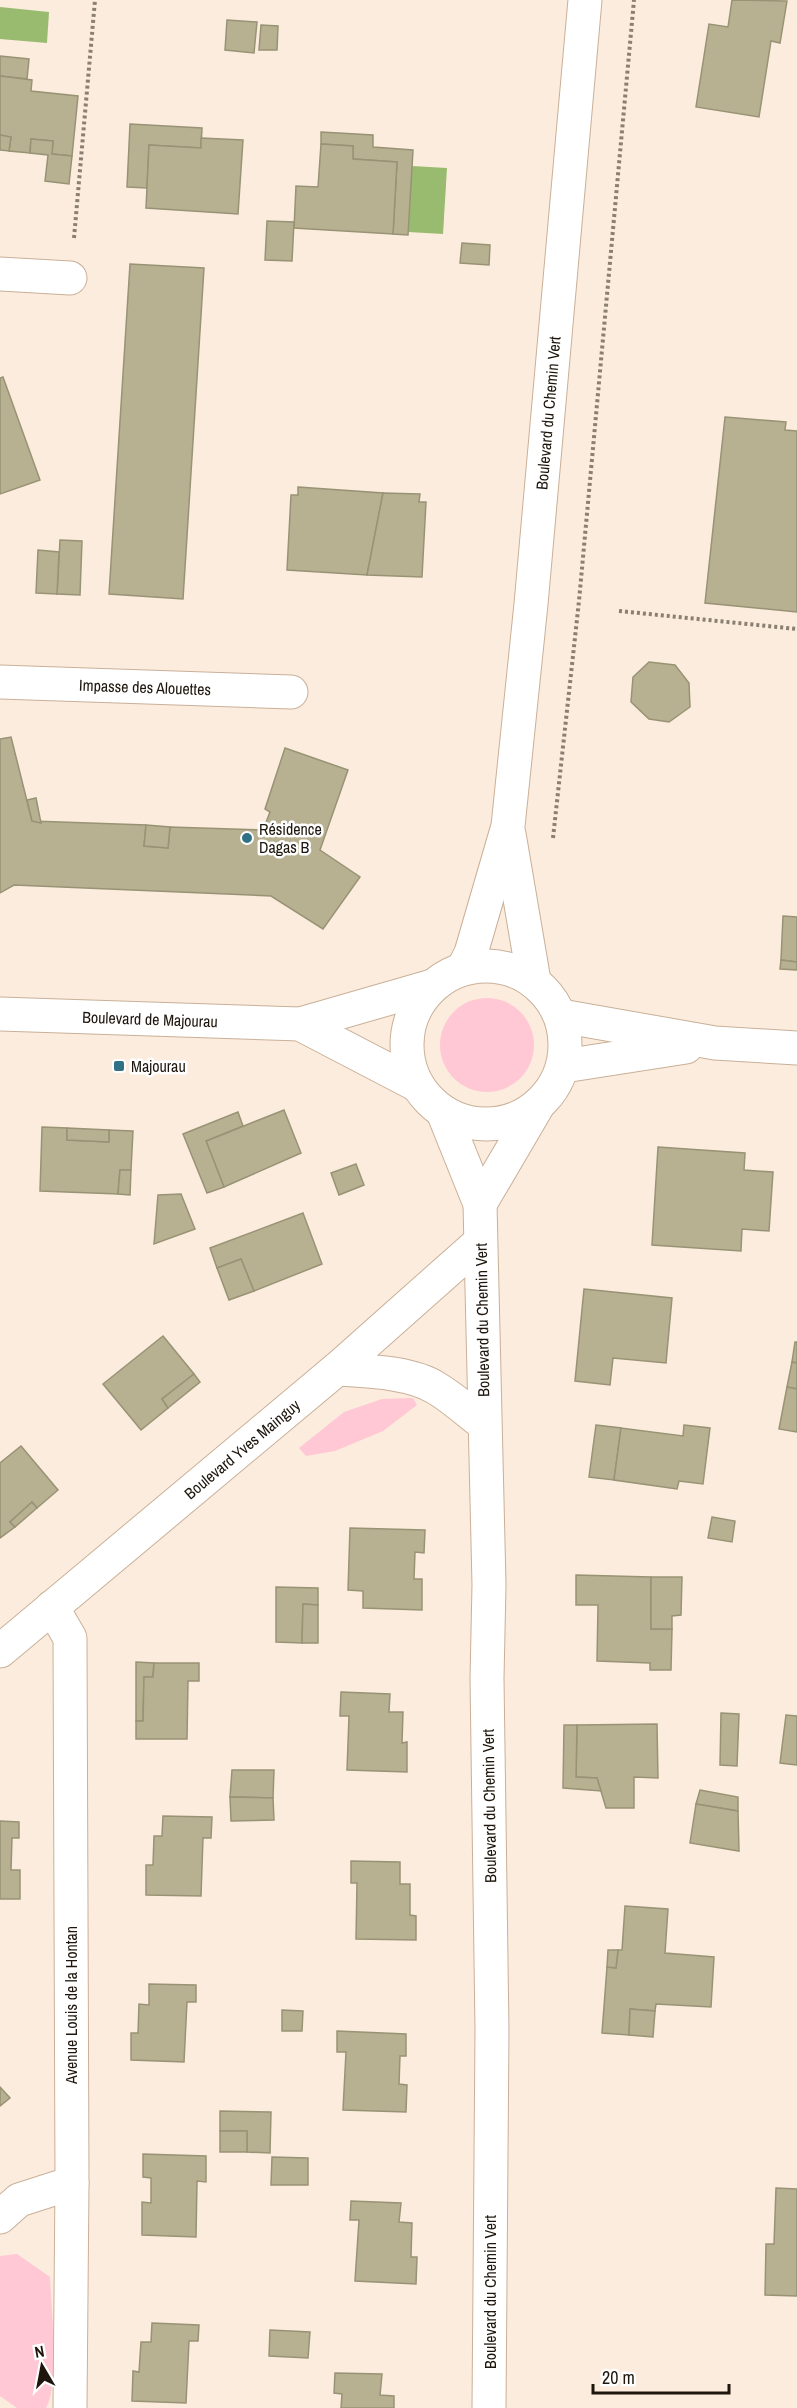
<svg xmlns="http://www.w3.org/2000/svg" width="797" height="2408" font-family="'Archivo Narrow',sans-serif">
<rect width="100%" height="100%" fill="#fcecdd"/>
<!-- green -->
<g fill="#ffc8d4">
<circle cx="487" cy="1045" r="47"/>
<polygon points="413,1398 417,1405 383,1431 335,1451 306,1456 299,1448 344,1412 382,1399"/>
<path d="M17,2254l33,23c1,31 10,107 -4,131h-29l-17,-12v-140z"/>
</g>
<!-- water -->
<g fill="#99bb70">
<polygon points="0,7 49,12 47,43 0,39"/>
<polygon points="412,166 447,168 443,234 408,232"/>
</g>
<!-- building -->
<g fill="#b7b091" stroke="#999375" stroke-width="1.5">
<polygon points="732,0 787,1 780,43 771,41 759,117 696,107 709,24 728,27"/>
<polygon points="227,20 257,22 254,53 225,50"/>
<polygon points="261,25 278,26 277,50 259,50"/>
<polygon points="0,56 29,59 27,79 0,76"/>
<polygon points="0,76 32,80 31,91 78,96 72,156 52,154 53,141 31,139 30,153 9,151 11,137 0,135"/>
<polygon points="130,124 202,128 201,148 149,145 147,188 127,187"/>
<polygon points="321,132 373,135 373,147 413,150 408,235 393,234 397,162 353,159 353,146 321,144"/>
<polygon points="0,135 11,137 9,151 0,150"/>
<polygon points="201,138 243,140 238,214 146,208 149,145 201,148"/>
<polygon points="31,139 53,141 52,154 72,156 69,184 45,181 48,155 30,153"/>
<polygon points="321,144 353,146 353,159 397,162 393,234 294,228 296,186 318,187"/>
<polygon points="267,221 294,222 292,261 265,260"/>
<polygon points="462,243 490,245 489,265 460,263"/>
<polygon points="130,264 204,268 183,599 109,594"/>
<polygon points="3,377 40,480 0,494 0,378"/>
<polygon points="725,417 786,422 785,430 797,431 797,612 705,603"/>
<polygon points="298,487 383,493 367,575 287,570 291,495 298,495"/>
<polygon points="383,493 420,494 419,502 426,502 422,577 367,575"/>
<polygon points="60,540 82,541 80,595 57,594"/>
<polygon points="38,550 59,552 57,594 36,593"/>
<polygon points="649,662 675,665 689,683 690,707 669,722 649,719 631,702 633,677"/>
<polygon points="11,737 32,821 146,825 144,846 168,848 170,827 263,830 270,812 265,809 285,748 348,770 320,850 360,877 323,929 271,896 14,885 0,893 0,739"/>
<polygon points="36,798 41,823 32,821 27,800"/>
<polygon points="146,825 170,827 168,848 144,846"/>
<polygon points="783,916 797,917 797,962 781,960"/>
<polygon points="781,960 797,962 797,970 780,969"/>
<polygon points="284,1110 301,1153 224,1187 206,1141"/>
<polygon points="238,1112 243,1126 206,1141 224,1187 207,1193 183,1134"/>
<polygon points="42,1127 67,1128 67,1140 109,1142 109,1130 133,1131 131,1170 120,1170 118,1194 40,1191"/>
<polygon points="67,1128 109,1130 109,1142 67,1140"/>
<polygon points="658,1147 745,1153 744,1170 773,1172 769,1231 742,1229 741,1251 652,1245"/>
<polygon points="356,1164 364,1185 339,1195 331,1173"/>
<polygon points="120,1170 131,1170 130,1195 118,1194"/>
<polygon points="181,1194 195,1229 154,1244 158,1195"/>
<polygon points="303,1213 322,1264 254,1291 241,1259 217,1268 210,1248"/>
<polygon points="241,1259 254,1291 229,1300 217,1268"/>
<polygon points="584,1289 672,1298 666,1363 613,1358 610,1385 575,1381"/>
<polygon points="163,1336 194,1374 162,1399 168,1408 141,1430 103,1384"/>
<polygon points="795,1342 797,1342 797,1363 792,1362"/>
<polygon points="792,1362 797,1363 797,1389 787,1387"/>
<polygon points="194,1374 200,1382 168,1408 162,1399"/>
<polygon points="787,1387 797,1389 797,1432 779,1429"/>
<polygon points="596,1425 621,1428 614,1480 589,1477"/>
<polygon points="684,1425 710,1428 703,1484 679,1481 677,1489 614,1480 621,1428 683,1436"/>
<polygon points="21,1446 58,1490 37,1508 32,1502 10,1522 15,1527 0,1538 0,1463"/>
<polygon points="32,1502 37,1508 15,1527 10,1522"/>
<polygon points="712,1517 735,1521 732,1542 708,1538"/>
<polygon points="350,1528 425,1530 424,1553 415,1552 414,1579 422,1579 422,1610 363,1608 363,1591 348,1590"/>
<polygon points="576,1575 651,1577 651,1629 672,1629 671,1670 650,1670 650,1663 597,1661 598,1605 576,1605"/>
<polygon points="651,1577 682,1577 681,1615 672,1616 672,1629 651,1629"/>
<polygon points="276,1587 318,1588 318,1605 303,1604 302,1643 276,1642"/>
<polygon points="303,1604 318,1605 318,1643 302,1643"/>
<polygon points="136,1662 154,1663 153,1677 144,1677 143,1721 136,1721"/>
<polygon points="154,1663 199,1663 199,1681 188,1681 187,1739 136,1739 136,1721 143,1721 144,1677 153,1677"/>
<polygon points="341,1692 390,1694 389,1712 403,1712 402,1743 407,1742 407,1772 347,1770 349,1716 340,1716"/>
<polygon points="721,1713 739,1714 737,1766 720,1765"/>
<polygon points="786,1715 797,1716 797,1765 780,1763"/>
<polygon points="657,1724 658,1778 634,1777 634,1808 606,1808 597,1778 576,1777 577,1725"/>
<polygon points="564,1725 577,1725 576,1777 597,1778 601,1791 563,1788"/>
<polygon points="232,1770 274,1770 273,1798 230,1797"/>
<polygon points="700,1790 738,1797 738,1811 696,1804"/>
<polygon points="230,1797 273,1798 274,1820 231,1821"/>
<polygon points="696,1804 738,1811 739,1851 690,1843"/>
<polygon points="163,1816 212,1817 211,1838 203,1838 201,1896 146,1895 146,1865 153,1865 154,1836 162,1836"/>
<polygon points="0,1821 19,1822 19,1838 12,1838 11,1870 20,1870 20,1899 0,1899"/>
<polygon points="351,1861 400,1862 400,1884 410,1884 410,1915 416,1916 416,1940 356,1939 357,1883 351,1883"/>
<polygon points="625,1906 668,1909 665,1953 714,1957 711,2007 656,2004 655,2011 630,2009 629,2035 602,2033 607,1967 616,1968 618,1950 622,1950"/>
<polygon points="608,1950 618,1950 616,1968 607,1967"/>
<polygon points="149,1984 196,1985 196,2002 187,2002 184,2062 131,2060 131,2033 138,2033 139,2004 149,2005"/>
<polygon points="630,2009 655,2011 653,2037 629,2035"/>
<polygon points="282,2010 303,2011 302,2031 282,2031"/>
<polygon points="337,2031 406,2034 406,2056 400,2056 399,2084 407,2085 406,2112 343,2110 346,2052 337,2052"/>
<polygon points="0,2087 10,2098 0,2106"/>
<polygon points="220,2111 271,2112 270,2153 247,2152 247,2131 220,2131"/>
<rect x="220" y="2131" width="27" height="21"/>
<polygon points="143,2154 206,2156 206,2182 197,2181 196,2237 142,2235 142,2202 151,2203 151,2178 143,2177"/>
<polygon points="272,2157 308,2158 308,2185 271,2185"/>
<polygon points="776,2188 797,2189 797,2296 765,2295 766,2244 774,2244"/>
<polygon points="351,2201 401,2203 399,2222 412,2223 411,2257 417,2257 416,2284 355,2281 359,2220 350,2220"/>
<polygon points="152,2323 199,2325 198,2341 189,2341 186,2403 132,2401 133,2371 139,2372 141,2342 151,2342"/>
<polygon points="270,2330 310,2332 308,2358 269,2356"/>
<polygon points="335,2373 382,2374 380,2395 394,2396 394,2408 341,2408 342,2394 334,2393"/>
</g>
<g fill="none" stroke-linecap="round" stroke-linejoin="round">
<defs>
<g id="minor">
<polyline points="0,274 70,278"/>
<polyline points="0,682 291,692"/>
<polyline points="509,834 534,981"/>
<circle cx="486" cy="1045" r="79"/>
<polyline points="463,969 471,953 508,826 531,604 585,0"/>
<polyline points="0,1014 300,1024 432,986"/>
<polyline points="561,1016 715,1043 797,1048"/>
<polyline points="300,1024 417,1085"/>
<polyline points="564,1066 686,1047"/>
<polyline points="443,1112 480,1204 489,1585 487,1678 492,2030 489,2408"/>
<polyline points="480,1204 537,1107"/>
<path d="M337,1369c29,2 74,3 99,19 17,10 32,24 48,36"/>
<polyline points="52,1607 70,1638 72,2183 70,2408"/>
<polyline points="0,1651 337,1369 480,1242"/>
<polyline points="0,2217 19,2200 72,2183"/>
</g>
</defs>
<!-- minor casing -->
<use href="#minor" stroke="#c9b098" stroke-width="35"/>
<!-- path -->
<g stroke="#8b7f73" stroke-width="4" stroke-dasharray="3 3" stroke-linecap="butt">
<polyline points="74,238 95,0"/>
<polyline points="619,611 797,629"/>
<polyline points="553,838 579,601 634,0"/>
</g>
<!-- minor -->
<use href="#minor" stroke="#fff" stroke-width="33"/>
</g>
<!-- markers -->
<g fill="#317185" stroke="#fff" stroke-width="2">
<circle cx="247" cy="838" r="6"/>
<rect x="113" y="1060" width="12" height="12" rx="3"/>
</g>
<g text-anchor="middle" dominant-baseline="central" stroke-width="5" stroke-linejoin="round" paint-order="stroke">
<!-- street labels -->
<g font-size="16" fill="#1e160d" stroke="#fff">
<text transform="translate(548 413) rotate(-85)">Boulevard du Chemin Vert</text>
<text transform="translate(145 687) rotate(2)">Impasse des Alouettes</text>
<text transform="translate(150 1019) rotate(2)">Boulevard de Majourau</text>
<text transform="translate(482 1320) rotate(-91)">Boulevard du Chemin Vert</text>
<text transform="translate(242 1449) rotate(-40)">Boulevard Yves Mainguy</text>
<text transform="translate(489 1806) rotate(-91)">Boulevard du Chemin Vert</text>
<text transform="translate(71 2005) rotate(-90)">Avenue Louis de la Hontan</text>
<text transform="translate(490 2292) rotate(-90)">Boulevard du Chemin Vert</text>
</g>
<!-- poi labels -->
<g font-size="16" fill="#1e160d" stroke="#fff" text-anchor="start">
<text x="259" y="829">Résidence<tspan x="259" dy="18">Dagas B</tspan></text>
<text x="131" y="1066">Majourau</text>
</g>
</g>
<!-- north arrow -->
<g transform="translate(42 2366) rotate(350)" stroke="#ffffff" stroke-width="4.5" paint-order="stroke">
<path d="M0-4.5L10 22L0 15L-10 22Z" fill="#1e160d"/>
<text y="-9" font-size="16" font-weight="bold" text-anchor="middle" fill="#1e160d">N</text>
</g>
<!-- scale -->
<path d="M593 2384v9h136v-9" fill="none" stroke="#1e160d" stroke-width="3"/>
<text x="602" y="2384" font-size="18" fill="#1e160d" stroke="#ffffff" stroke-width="4.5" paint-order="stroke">20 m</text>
</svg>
